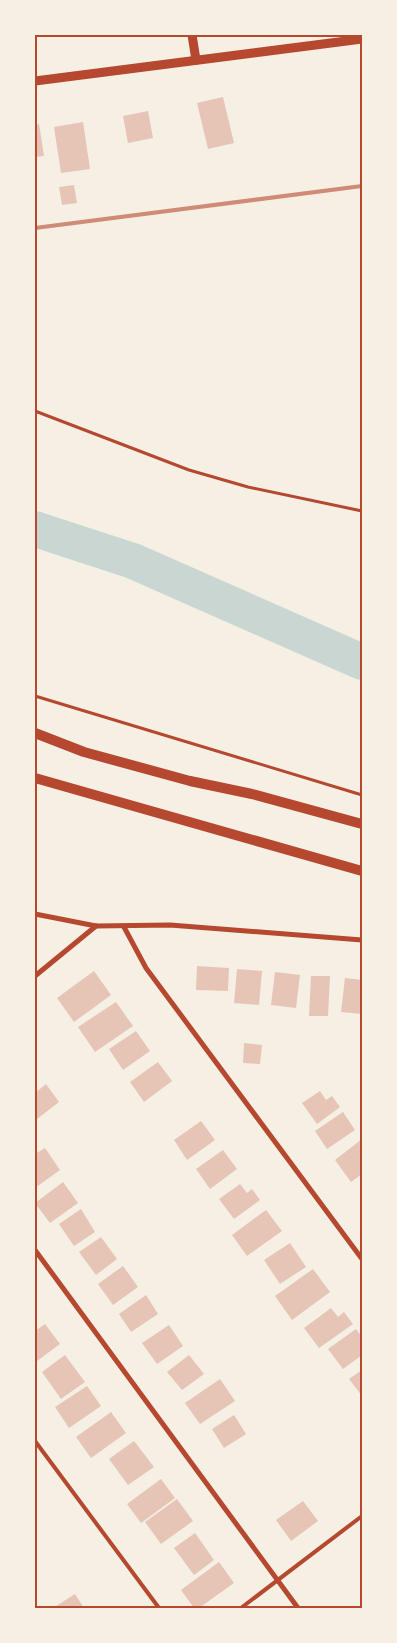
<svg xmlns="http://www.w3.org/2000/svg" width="397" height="1643" font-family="Poppins,sans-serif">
<rect width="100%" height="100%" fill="#f6efe4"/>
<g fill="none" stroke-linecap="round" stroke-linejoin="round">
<!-- river -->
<polyline stroke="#c9d6d2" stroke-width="36" points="35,529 133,561 362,662"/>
</g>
<!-- building -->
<g fill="#e6c5b7">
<polygon points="223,97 234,143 208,149 197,103"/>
<polygon points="148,111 153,138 128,143 123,116"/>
<polygon points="83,122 90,169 61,173 54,127"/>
<polygon points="39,124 44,156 35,157 35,125"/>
<polygon points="74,185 77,203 62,205 59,187"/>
<polygon points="197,966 229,968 228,991 196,990"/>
<polygon points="237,969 262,971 259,1005 234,1003"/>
<polygon points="94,971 111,995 74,1022 57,998"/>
<polygon points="275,972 300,975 296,1008 271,1005"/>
<polygon points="311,976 330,976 328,1016 309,1016"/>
<polygon points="345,978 362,980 362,1014 341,1012"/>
<polygon points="116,1002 133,1026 95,1052 78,1027"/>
<polygon points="136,1031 150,1051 123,1070 109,1049"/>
<polygon points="244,1043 262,1045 260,1064 243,1063"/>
<polygon points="158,1062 172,1081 144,1102 130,1082"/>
<polygon points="46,1084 59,1102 37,1119 35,1093"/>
<polygon points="320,1091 326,1100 332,1096 340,1107 317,1124 302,1103"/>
<polygon points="343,1112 355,1130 327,1149 315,1131"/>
<polygon points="201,1121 215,1140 187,1160 174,1140"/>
<polygon points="362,1139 362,1174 351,1182 335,1160"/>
<polygon points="45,1148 60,1170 35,1188 35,1154"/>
<polygon points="223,1150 237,1169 210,1189 196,1169"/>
<polygon points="63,1182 78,1203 50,1223 35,1203"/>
<polygon points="240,1184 247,1193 252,1189 260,1200 234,1219 219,1199"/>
<polygon points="81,1209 95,1232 74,1246 59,1224"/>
<polygon points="266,1210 282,1231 247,1256 232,1235"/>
<polygon points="101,1237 117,1259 96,1275 79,1252"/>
<polygon points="290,1243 306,1267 280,1284 264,1260"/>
<polygon points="123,1266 138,1287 113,1305 98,1284"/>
<polygon points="313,1269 330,1292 292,1320 275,1296"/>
<polygon points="146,1295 158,1314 131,1332 119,1314"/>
<polygon points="331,1308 338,1317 344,1312 353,1324 319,1348 304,1328"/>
<polygon points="45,1324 60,1344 37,1361 35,1358 35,1331"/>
<polygon points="169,1325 183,1346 157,1364 142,1343"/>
<polygon points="356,1329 362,1337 362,1355 343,1369 328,1349"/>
<polygon points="65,1355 85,1382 61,1399 42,1372"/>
<polygon points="189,1355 204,1374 182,1390 167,1372"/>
<polygon points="362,1370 362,1396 349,1379"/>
<polygon points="220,1379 235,1401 200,1424 185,1403"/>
<polygon points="87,1386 101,1406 69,1428 55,1407"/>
<polygon points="111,1412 126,1433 91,1458 76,1437"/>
<polygon points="234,1415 246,1434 224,1448 212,1429"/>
<polygon points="134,1441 154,1467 128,1485 109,1459"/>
<polygon points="161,1479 175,1498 141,1523 127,1504"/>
<polygon points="177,1499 193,1521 161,1544 145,1522"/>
<polygon points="303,1501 318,1521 291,1541 276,1520"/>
<polygon points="195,1533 214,1560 194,1575 174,1548"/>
<polygon points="219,1562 234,1583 199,1608 194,1608 181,1590"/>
<polygon points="75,1594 84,1608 53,1608"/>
</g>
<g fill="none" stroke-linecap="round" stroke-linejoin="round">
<!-- path -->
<g stroke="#b5482f" stroke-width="3">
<polyline points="35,411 189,470 248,487 362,511"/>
<polyline points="35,696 362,795"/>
</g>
<!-- service -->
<g stroke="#b5482f" stroke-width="4">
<polyline points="35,1441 159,1608"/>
<polyline points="241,1608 362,1516"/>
</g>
<!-- minor -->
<g stroke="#b5482f" stroke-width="5">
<polyline points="35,914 96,926 170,925 362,940"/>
<polyline points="124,927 146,968 362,1259"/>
<polyline points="35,976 96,926"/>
<polyline points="35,1250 298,1608"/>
</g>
<!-- tertiary -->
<g stroke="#b5482f" stroke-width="9">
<polyline points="192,35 196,60"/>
<polyline points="35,81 362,39"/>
</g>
<!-- secondary -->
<g stroke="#b5482f" stroke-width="10">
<polyline points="35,733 84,752 190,781 252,794 362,824"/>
<polyline points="35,778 362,871"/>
</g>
<!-- rail -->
<polyline stroke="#cf8b77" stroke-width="4" points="35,228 362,186"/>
</g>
<!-- border -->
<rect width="397" height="1643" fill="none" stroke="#f6efe4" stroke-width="72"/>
<rect x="36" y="36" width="325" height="1571" fill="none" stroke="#b5482f" stroke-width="2"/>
</svg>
